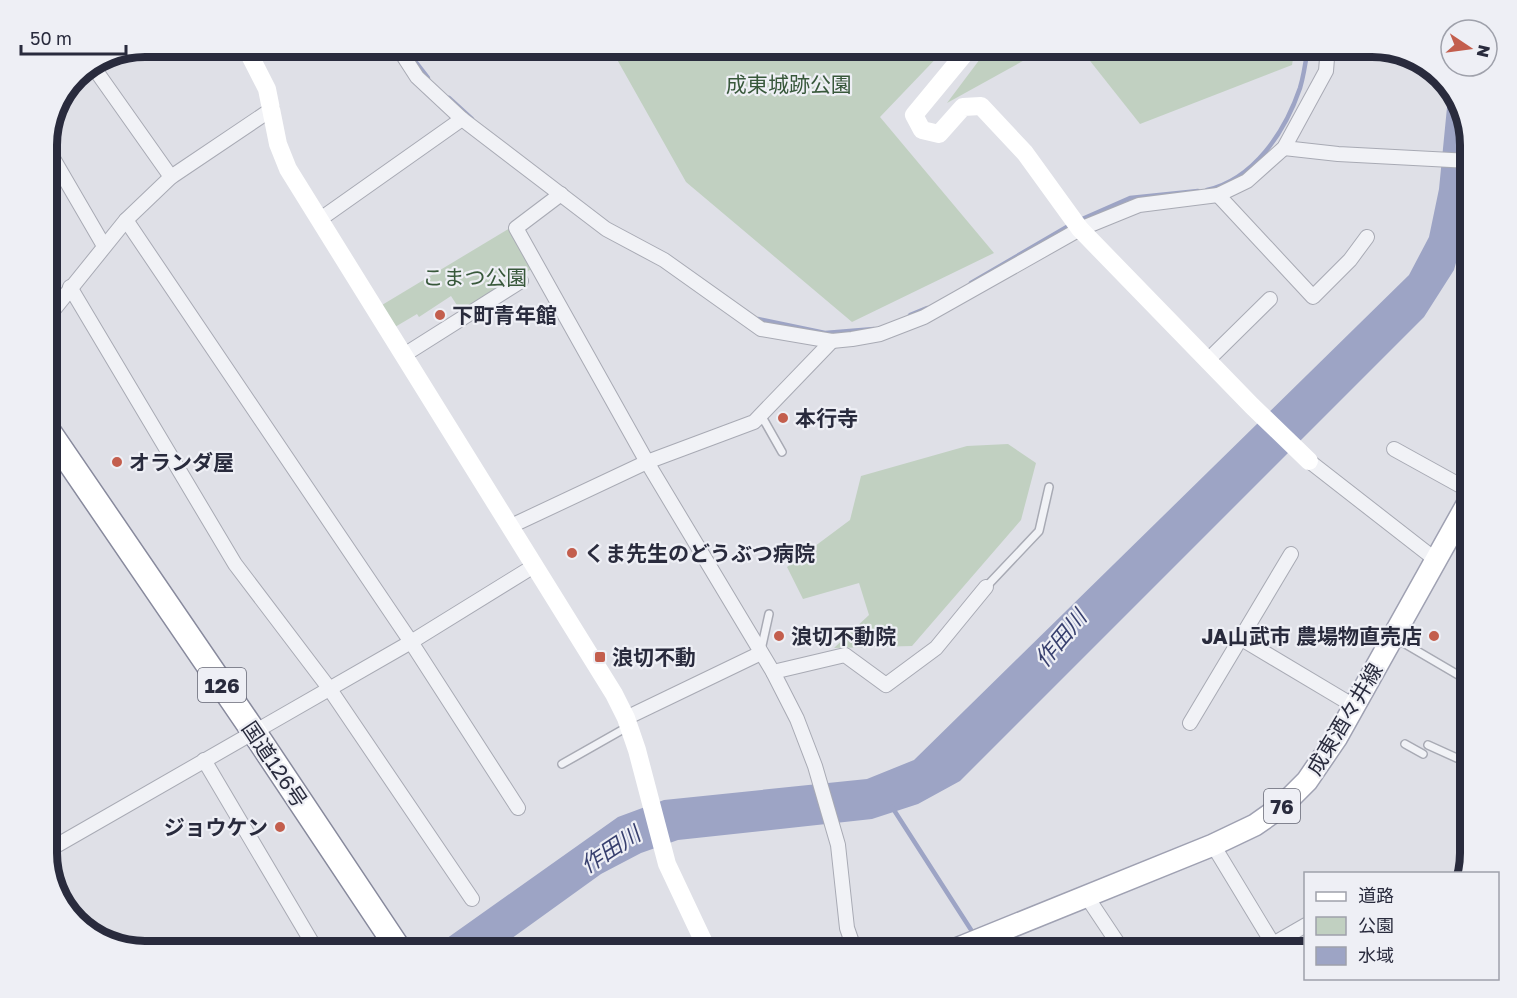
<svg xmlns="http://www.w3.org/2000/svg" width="1517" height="998" font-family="'Golos Text','Noto Sans JP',sans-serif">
<rect width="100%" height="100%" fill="#dfe0e7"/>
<!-- green -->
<g fill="#c1d0c1">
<polygon points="610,47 947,47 880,117 994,253 852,322 686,182"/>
<polygon points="989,47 1048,47 947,103"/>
<polygon points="1079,47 1295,47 1292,65 1140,124"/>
<polygon points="510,228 533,268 462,313 451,296 419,317 417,314 395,327 382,305"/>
<polygon points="1008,444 1036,463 1021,520 912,646 834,648 869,615 859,583 803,599 787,567 850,520 861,476 967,446"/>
</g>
<!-- water -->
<path fill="#9da4c5" d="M1449,87c12,13 17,30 15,48l6,5v73l-16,57 -30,47 -464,464 -42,23 -46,15 -194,21 -37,13 -40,21 -107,77h-65l189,-134 46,-17 203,-21 47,-19 495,-485 20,-38 10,-48z"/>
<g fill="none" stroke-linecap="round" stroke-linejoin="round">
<!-- stream -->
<g stroke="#9da4c5" stroke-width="4.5">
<polyline points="411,56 428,78"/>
<polyline points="449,98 472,119"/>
<path d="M1207,190c47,-11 78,-58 93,-102 4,-13 6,-28 8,-42"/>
<polyline points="1080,220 1130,198 1198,191"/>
<polyline points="971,283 1072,224"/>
<polyline points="910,315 927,308"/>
<polyline points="758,319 825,333 874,329"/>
<polyline points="892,807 975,936"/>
</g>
<defs>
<g id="lane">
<polyline points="761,415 782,452"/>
<polyline points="986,587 1039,531 1049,487"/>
<polyline points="1395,638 1465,679"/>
<polyline points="761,650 769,614"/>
<polyline points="1405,744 1423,754"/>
<polyline points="1428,745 1470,764"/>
<polyline points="562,764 629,726"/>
</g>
<g id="street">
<polyline points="397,46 417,77 462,119 606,229 664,260 761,329 832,341 852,339 880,334 924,317 1080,229 1139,205 1218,195 1247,181 1284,148 1326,71 1328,46"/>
<polyline points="94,68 171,177"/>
<polyline points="47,148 104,246"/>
<polyline points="1284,148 1338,154 1470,161"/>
<polyline points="561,194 516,228 647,462 773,672 797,719 815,766 838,845 847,928 855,951"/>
<polyline points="1218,195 1313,297 1350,260 1367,237"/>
<polyline points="126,220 411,642 518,808"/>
<polyline points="319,220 462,119"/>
<polyline points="70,287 235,564 329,688 472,899"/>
<polyline points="47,318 126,220 171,177 272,109"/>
<polyline points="404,355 521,281"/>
<polyline points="1208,360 1270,299"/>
<polyline points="1394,449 1470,491"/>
<polyline points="1309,461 1436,560"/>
<polyline points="511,526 647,462 754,422 832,341"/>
<polyline points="1240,638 1354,706"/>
<polyline points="773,672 845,655 886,685 936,648 986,587"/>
<polyline points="626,718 761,653"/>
<polyline points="1190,723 1291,554"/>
<polyline points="204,760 317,951"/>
<polyline points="1213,845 1273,944 1306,925"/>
<polyline points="47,851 411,642 534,566"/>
<polyline points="1087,897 1123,951"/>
<polyline points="130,947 132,946"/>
</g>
<polyline id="primary" points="951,951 1213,845 1255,825 1282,806 1307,781 1337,737 1470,499"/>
<polyline id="highway" points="47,429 254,732 400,951"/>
</defs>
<!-- lane casing -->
<use href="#lane" stroke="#a8aab4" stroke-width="10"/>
<!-- street casing -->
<use href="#street" stroke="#a8aab4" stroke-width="16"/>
<!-- primary casing -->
<use href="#primary" stroke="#9fa1b2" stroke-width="24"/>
<!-- highway casing -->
<use href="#highway" stroke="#888a9d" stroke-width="27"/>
<!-- lane -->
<use href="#lane" stroke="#f1f2f6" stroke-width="7"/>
<!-- street -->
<use href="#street" stroke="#f1f2f6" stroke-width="14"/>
<!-- secondary -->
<g stroke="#fff" stroke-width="18">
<polyline points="245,46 267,89 278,144 288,169 614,694 626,718 637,750 667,864 708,951"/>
<polyline points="971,46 914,115 922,130 939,134 963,107 981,106 1025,153 1080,229 1252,406 1309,461"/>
</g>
<!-- primary -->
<use href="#primary" stroke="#fff" stroke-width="21"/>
<!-- highway -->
<use href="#highway" stroke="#fff" stroke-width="24"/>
</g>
<!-- markers -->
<g fill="#c35e4d" stroke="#eeeff5" stroke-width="2">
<circle cx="440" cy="315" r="6"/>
<circle cx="783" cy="418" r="6"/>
<circle cx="117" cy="462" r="6"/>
<circle cx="572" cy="553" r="6"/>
<circle cx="779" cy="636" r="6"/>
<circle cx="1434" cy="636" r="6"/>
<rect x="594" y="651" width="12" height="12" rx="3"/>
<circle cx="280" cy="827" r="6"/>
</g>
<g text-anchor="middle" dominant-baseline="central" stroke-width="4.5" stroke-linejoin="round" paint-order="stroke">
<!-- shield labels -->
<g fill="#eeeff5" stroke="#646674" stroke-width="1.5">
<rect x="198" y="668" width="48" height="34" rx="4.5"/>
<rect x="1264" y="789" width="36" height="34" rx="4.5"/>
</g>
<g font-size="20" font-weight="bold" fill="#292b3d">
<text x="222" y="685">126</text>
<text x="1282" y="806">76</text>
</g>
<!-- park labels -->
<g font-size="21" fill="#38583b" stroke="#eeeff5">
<text x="789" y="84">成東城跡公園</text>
<text x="475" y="277">こまつ公園</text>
</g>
<!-- poi labels -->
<g font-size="21" font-weight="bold" fill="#292b3d" stroke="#eeeff5" text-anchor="start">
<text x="452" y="315">下町青年館</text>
<text x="795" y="418">本行寺</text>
<text x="129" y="462">オランダ屋</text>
<text x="584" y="553">くま先生のどうぶつ病院</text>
<text x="791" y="636">浪切不動院</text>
<text x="1422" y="636" text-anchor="end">JA山武市 農場物直売店</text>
<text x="612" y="657">浪切不動</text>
<text x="268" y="827" text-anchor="end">ジョウケン</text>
</g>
<!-- street labels -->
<g font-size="21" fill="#292b3d" stroke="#eeeff5">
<text transform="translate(1344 719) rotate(-59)">成東酒々井線</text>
<text transform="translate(275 764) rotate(56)">国道126号</text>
</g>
<!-- water labels -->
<g font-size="22" font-style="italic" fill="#373f6e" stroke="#eeeff5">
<text transform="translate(1060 638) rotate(-50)">作田川</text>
<text transform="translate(610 849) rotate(-33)">作田川</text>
</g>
</g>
<!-- crop -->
<path d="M0 0H1517V998H0ZM145 57H1372A88 88 0 0 1 1460 145V853A88 88 0 0 1 1372 941H145A88 88 0 0 1 57 853V145A88 88 0 0 1 145 57Z" fill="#eeeff5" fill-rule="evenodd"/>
<path fill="none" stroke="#292b3d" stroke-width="8" d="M145 57H1372A88 88 0 0 1 1460 145V853A88 88 0 0 1 1372 941H145A88 88 0 0 1 57 853V145A88 88 0 0 1 145 57Z"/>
<!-- legend -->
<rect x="1304" y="872" width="195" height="108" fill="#eeeff5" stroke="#9fa1ab" stroke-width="1.5"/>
<rect x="1316" y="892" width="30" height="9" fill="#ffffff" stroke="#9fa1ab" stroke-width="1.5"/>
<text x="1358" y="902" font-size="18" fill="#292b3d">道路</text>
<rect x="1316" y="917" width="30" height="18" fill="#c1d0c1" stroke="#9fa1ab" stroke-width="1.5"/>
<text x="1358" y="932" font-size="18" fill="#292b3d">公園</text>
<rect x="1316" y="947" width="30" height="18" fill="#9da4c5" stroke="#9fa1ab" stroke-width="1.5"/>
<text x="1358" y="962" font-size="18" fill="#292b3d">水域</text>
<!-- north arrow -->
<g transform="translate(1469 48) rotate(103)"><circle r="28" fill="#eeeff5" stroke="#9fa1ab" stroke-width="1.5"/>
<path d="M0-4.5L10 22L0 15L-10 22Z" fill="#c35e4d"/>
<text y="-9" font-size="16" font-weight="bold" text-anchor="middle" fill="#292b3d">N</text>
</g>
<!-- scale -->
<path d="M21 45v9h105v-9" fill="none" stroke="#292b3d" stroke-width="3"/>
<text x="30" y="45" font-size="18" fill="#292b3d" stroke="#eeeff5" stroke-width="4.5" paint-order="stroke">50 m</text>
</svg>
